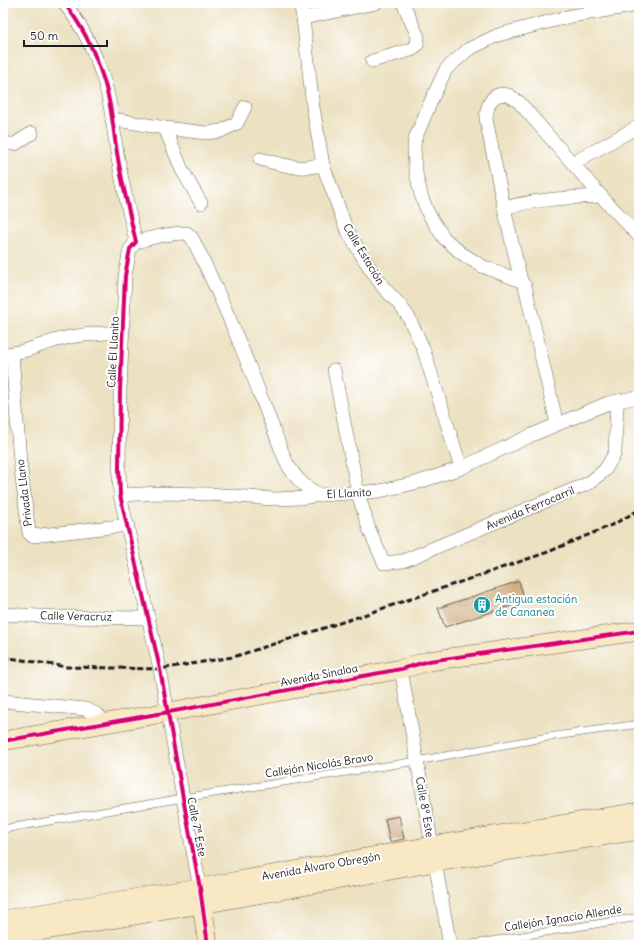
<svg xmlns="http://www.w3.org/2000/svg" width="642" height="948" font-family="Delius,sans-serif">
<rect width="100%" height="100%" fill="#fff"/>
<filter id="ink" filterUnits="userSpaceOnUse"><feTurbulence type="fractalNoise" baseFrequency=".025" numOctaves="2"/><feDisplacementMap in="SourceGraphic" scale="8" xChannelSelector="R" yChannelSelector="G"/><feConvolveMatrix kernelMatrix="1 2 1 2 8 2 1 2 1" color-interpolation-filters="sRGB"/></filter>
<filter id="wash" filterUnits="userSpaceOnUse"><feTurbulence type="fractalNoise" baseFrequency=".012" numOctaves="4" result="noise"/><feDisplacementMap in="SourceGraphic" scale="16" xChannelSelector="R" yChannelSelector="G"/><feGaussianBlur stdDeviation="0.9" result="paint"/><feColorMatrix in="noise" values="0 0 0 0 0 0 0 0 0 0 0 0 0 0 0 0 0 1.4 0 .05"/><feComposite in="paint" operator="in"/></filter>
<g filter="url(#wash)">
<rect width="100%" height="100%" fill="#ece1c1"/>
<g id="blocks">
<!-- building -->
<g fill="#cda679">
<polygon points="519,581 525,601 445,627 438,608"/>
<polygon points="399,816 404,839 390,842 385,819"/>
</g>
</g>
</g>
<g filter="url(#ink)">
<use href="#blocks" fill-opacity="0" stroke="#656156" stroke-width="1"/>
<g fill="none" stroke-linecap="round" stroke-linejoin="round">
<defs>
<g id="lane">
<polyline points="3,829 183,798 417,761 548,737 639,724"/>
<polyline points="466,945 639,917"/>
</g>
<g id="street">
<path d="M64,3c17,21 30,47 38,72 9,25 11,52 15,78 5,30 12,59 19,89l-6,7 -5,27 -5,115 -1,77 1,27 40,174 23,129 17,90"/>
<polyline points="300,3 303,18 313,107 323,165 346,228 364,259 383,287 400,305 409,318 423,348 461,468"/>
<polyline points="303,18 376,3"/>
<polyline points="372,61 411,50 417,45 418,37 403,3"/>
<polyline points="112,119 165,128 206,133 221,131 237,123 245,107"/>
<polyline points="165,128 182,170 201,203"/>
<polyline points="3,140 7,144 15,144 32,133"/>
<path d="M260,159c26,7 36,11 63,6"/>
<polyline points="573,163 639,126"/>
<path d="M504,208c32,-9 64,-10 97,-12"/>
<path d="M136,242c17,-5 33,-9 51,-9l5,5c37,73 65,148 94,224 11,18 16,23 34,33"/>
<path d="M521,281l-17,-73 -18,-89c1,-13 5,-28 22,-24 3,1 7,5 11,7l82,94 38,40"/>
<path d="M3,354c20,0 38,-10 58,-15 20,-5 41,-6 62,-7"/>
<polyline points="12,354 20,462 29,533 32,536 41,535 128,525"/>
<polyline points="334,370 358,493 369,529 384,563 403,561 589,483 605,470 615,453 617,401"/>
<polyline points="557,424 525,286 521,281 482,266 461,253 444,238 428,213 421,195 415,168 414,146 415,139 431,101 446,69 469,49 498,35 571,16 639,5"/>
<polyline points="120,495 161,493 209,494 273,499 301,498 320,495 380,491 419,482 461,468 532,435 608,403 639,397"/>
<polyline points="3,614 58,617 148,618"/>
<polyline points="401,669 432,846 450,945"/>
<polyline points="3,701 85,709 98,715 106,723"/>
</g>
<g id="secondary">
<polyline points="3,741 169,712 401,669 429,661 639,631"/>
<polyline points="200,891 208,945"/>
<polyline points="3,920 200,888 432,846 639,812"/>
<polyline points="3,937 202,904 435,862 639,830"/>
</g>
</defs>
<!-- lane casing -->
<use href="#lane" stroke="#656156" stroke-width="8"/>
<!-- street casing -->
<use href="#street" stroke="#656156" stroke-width="14"/>
<!-- secondary casing -->
<use href="#secondary" stroke="#656156" stroke-width="20"/>
<!-- lane -->
<use href="#lane" stroke="#fff" stroke-width="7"/>
<!-- street -->
<use href="#street" stroke="#fff" stroke-width="13"/>
<!-- secondary -->
<use href="#secondary" stroke="#f8e8c3" stroke-width="19"/>
<!-- rail -->
<polyline stroke="#1c1c1c" stroke-width="3" stroke-dasharray="6 3" stroke-linecap="butt" points="3,657 67,667 160,669 233,657 352,619 548,552 614,524 639,510"/>
<defs>
<g id="cycleway">
<path d="M64,3c17,21 30,47 38,72 9,25 11,52 15,78 5,30 12,59 19,89l-6,7 -5,27 -5,115 -1,77 1,27 40,174 23,129 17,90 8,57"/>
<polyline points="3,741 169,712 401,669 429,661 639,631"/>
</g>
</defs>
<!-- cycleway casing -->
<use href="#cycleway" stroke="#fff" stroke-width="6"/>
<!-- cycleway -->
<use href="#cycleway" stroke="#d6006c" stroke-width="4"/>
</g>
</g>
<!-- icons -->
<defs>
<symbol id="building-disc" viewBox="-11 -11 22 22"><circle r="9.5" fill="#0f9aa8" stroke="#fff"/><path d="M-4-6H4V6H1V3H-1V6H-4ZM-2.5-4.3h1.7v1.8h-1.7ZM.8-4.3h1.7v1.8H.8ZM-2.5-1h1.7V.8h-1.7ZM.8-1h1.7V.8H.8Z" fill="#fff"/></symbol>
</defs>
<g fill-rule="evenodd">
<use href="#building-disc" x="472" y="595" width="20" height="20"/>
</g>
<g text-anchor="middle" dominant-baseline="central" stroke-width="4" stroke-linejoin="round" paint-order="stroke">
<!-- street labels -->
<g font-size="11" fill="#1c1c1c" stroke="#fff">
<text transform="translate(364 254) rotate(59)">Calle Estación</text>
<text transform="translate(113 352) rotate(-87)">Calle El Llanito</text>
<text transform="translate(24 493) rotate(-97)">Privada Llano</text>
<text transform="translate(349 493) rotate(-3)">El Llanito</text>
<text transform="translate(530 508) rotate(-23)">Avenida Ferrocarril</text>
<text transform="translate(76 616) rotate(1)">Calle Veracruz</text>
<text transform="translate(319 675) rotate(-11)">Avenida Sinaloa</text>
<text transform="translate(319 765) rotate(-9)">Callejón Nicolás Bravo</text>
<text transform="translate(425 807) rotate(80)">Calle 8ª Este</text>
<text transform="translate(197 827) rotate(79)">Calle 7ª Este</text>
<text transform="translate(321 866) rotate(-10)">Avenida Álvaro Obregón</text>
<text transform="translate(563 918) rotate(-9)">Callejón Ignacio Allende</text>
</g>
<!-- culture labels -->
<g font-size="11" fill="#0d838f" stroke="#fff" text-anchor="start">
<text x="495" y="599">Antigua estación<tspan x="495" dy="13">de Cananea</tspan></text>
</g>
</g>
<!-- margin -->
<rect width="642" height="948" fill="none" stroke="#fff" stroke-width="16"/>
<!-- scale -->
<path d="M24 40v6h83v-6" fill="none" stroke="#1c1c1c" stroke-width="2"/>
<text x="30" y="40" font-size="12" fill="#1c1c1c" stroke="#ffffff" stroke-width="3" paint-order="stroke">50 m</text>
</svg>
